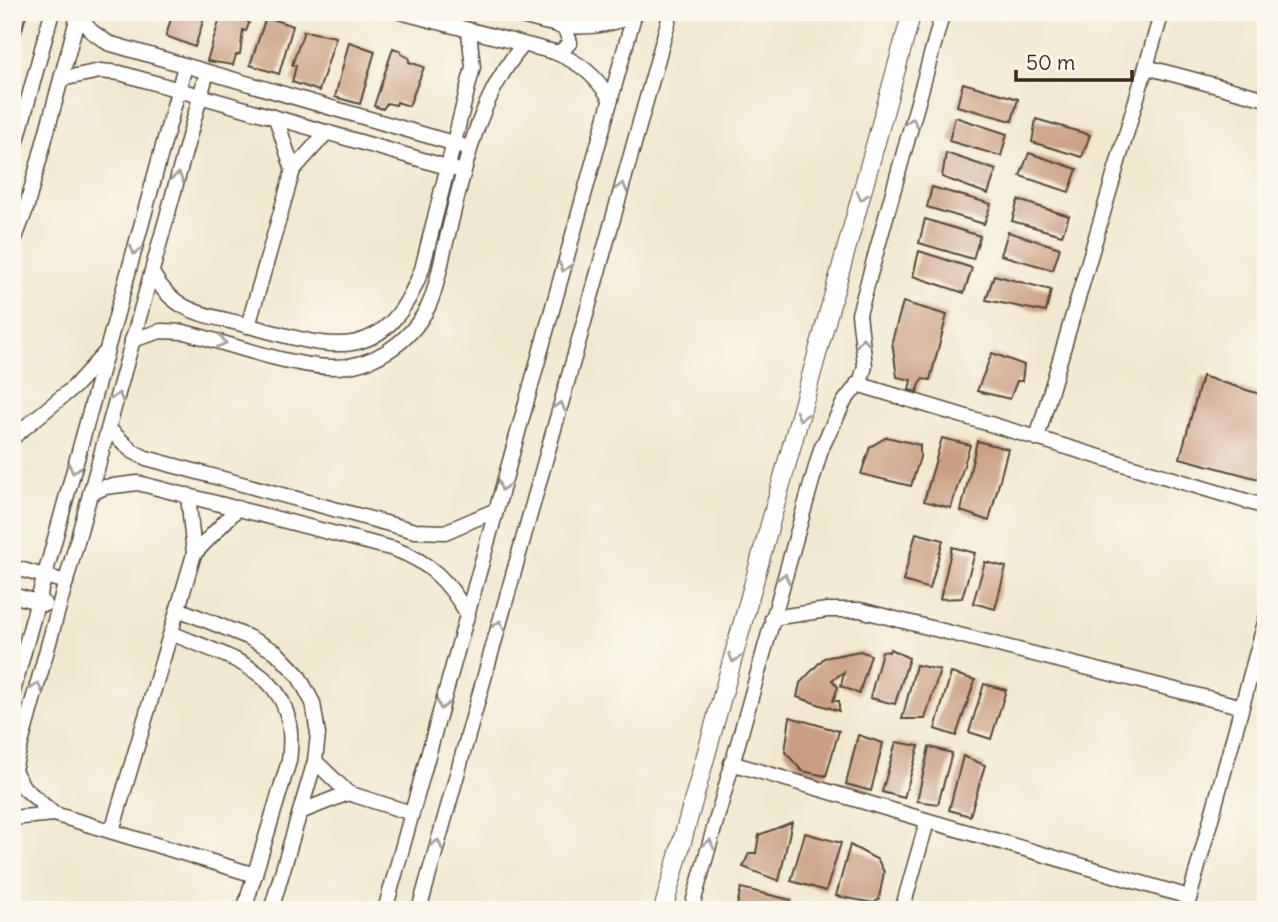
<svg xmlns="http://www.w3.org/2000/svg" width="1278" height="922" font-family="Delius,sans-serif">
<rect width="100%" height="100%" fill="#fbf7ec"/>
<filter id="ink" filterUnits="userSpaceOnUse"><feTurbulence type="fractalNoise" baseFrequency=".0143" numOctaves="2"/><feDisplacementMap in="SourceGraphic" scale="14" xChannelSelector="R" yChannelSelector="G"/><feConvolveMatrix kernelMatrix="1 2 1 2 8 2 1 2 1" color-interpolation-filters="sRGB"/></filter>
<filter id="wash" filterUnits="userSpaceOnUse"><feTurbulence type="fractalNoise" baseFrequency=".00686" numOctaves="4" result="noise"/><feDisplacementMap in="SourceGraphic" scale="28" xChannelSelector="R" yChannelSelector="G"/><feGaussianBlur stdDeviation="1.57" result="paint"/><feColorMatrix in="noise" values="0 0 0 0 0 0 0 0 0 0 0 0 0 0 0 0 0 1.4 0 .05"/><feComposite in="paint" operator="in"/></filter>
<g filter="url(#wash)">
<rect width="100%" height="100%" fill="#f1e9cf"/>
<g id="blocks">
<!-- building -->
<g fill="#c99e83">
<polygon points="12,12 27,12 18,43 12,41"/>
<polygon points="173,12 205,15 195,47 166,36"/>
<polygon points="222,12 248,12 246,20 249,23 246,31 243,30 240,54 236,55 233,65 207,61"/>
<polygon points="266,17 293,26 279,74 250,65"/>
<polygon points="304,31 336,37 319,91 292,82 296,66 292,65"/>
<polygon points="349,42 375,51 360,104 335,97"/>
<polygon points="393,48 401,51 401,54 409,58 409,62 424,67 409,106 397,102 396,105 387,103 383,109 374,106"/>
<polygon points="963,83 1018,99 1012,121 957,106"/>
<polygon points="955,117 1007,134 1001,156 949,141"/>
<polygon points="1036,119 1090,135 1082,157 1032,142"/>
<polygon points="946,153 996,170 988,194 942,177"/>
<polygon points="1029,153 1077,169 1069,192 1020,176"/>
<polygon points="932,187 991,204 984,224 927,207"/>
<polygon points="1018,200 1069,216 1062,235 1012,221"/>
<polygon points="925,219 980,236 973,259 919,243"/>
<polygon points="1008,232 1060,248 1053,270 1001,255"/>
<polygon points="919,251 972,268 964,293 913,276"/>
<polygon points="994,275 1051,290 1046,312 986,300"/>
<polygon points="903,302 947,315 930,380 922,379 917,392 909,390 911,380 897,377 892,341"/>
<polygon points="992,353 1024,365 1022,381 1017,381 1010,399 977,391"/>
<polygon points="1202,376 1266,396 1266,481 1180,458"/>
<polygon points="887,437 920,445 920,457 911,486 861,474 870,447"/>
<polygon points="942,438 970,445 951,508 924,501"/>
<polygon points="977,441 1008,449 989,521 961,511"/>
<polygon points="916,533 943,540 930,589 903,581"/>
<polygon points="952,547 975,553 962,598 940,599"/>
<polygon points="985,562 1006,567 995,609 973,603"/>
<polygon points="890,649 909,658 895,704 870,698 882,651 889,652"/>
<polygon points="860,651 871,655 859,694 841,686 844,672 832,680 838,687 833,701 839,701 839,711 797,697 800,683 824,658"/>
<polygon points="916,665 940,670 925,719 902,719"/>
<polygon points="951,673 975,680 956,736 935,729"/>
<polygon points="984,684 1006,690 991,739 969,732"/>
<polygon points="790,717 839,731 826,776 802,771 785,752"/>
<polygon points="858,735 883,743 871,791 846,784"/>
<polygon points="896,742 919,746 904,798 882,792"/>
<polygon points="929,747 952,753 938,804 917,801"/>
<polygon points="963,756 985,765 970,816 949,810"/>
<polygon points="792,822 779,881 743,867 749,853 756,853 759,835"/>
<polygon points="805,833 841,843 826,891 791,881"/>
<polygon points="850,845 878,860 884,872 879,899 874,903 836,896"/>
<polygon points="741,888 791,900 789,910 736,910"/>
</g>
</g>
</g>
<g filter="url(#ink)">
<use href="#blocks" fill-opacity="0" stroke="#564739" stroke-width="2"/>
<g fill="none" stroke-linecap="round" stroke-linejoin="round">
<defs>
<g id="minor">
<path d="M400,12l154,40c27,11 42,24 57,48"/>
<path d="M507,12c50,14 78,23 128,3"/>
<polyline points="78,15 91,31 108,43 463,146"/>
<polyline points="554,52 561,52 570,42 565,29 559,26"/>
<polyline points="1146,67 1266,99"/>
<polyline points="61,79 100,71 120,73 454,169"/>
<polyline points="276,118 293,170"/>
<polyline points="12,159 52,12"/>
<polyline points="12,246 26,209 79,12"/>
<path d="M152,273c23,41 52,41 94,52 84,23 138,44 176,-56l51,-202 -4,-35"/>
<polyline points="248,326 293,170 327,132"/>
<path d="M132,340l29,-9 23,1c43,11 102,33 145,35 41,2 80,-23 99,-60 9,-18 12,-41 17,-61 18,-70 30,-145 78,-201"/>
<polyline points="857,384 1266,507"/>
<polyline points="110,430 132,451 146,458 415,531 445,532 496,510"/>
<polyline points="12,438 74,387 104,354"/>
<polyline points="1037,438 1162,12"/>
<path d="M90,494l15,-7 33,-4 256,66c36,13 55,33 74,66"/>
<polyline points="194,554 238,508"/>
<polyline points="12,567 66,582"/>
<polyline points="12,595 45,604"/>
<polyline points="178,609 248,637 276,652 298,675 313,703 318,734 315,761 271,910"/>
<polyline points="772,618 827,610 860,610 1239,706"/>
<path d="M171,633c66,28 130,40 118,128l-45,149"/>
<polyline points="12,695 185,66"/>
<polyline points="315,761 348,793 411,813"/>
<polyline points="731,763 1189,897"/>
<polyline points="14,771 24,788 54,814 255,875"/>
<polyline points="12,776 207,72"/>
<polyline points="300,812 348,793"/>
<polyline points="12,818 54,814"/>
<polyline points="112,831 194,554 188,495"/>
<polyline points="385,910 635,12"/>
<polyline points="419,910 671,12"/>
<polyline points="691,910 821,449 844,402 861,380 865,366 859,314 943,12"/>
<polyline points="902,910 927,822"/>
<polyline points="1186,910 1266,619"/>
</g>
<polyline id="tertiary" points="663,910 912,12"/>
</defs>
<!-- minor casing -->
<use href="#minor" stroke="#564739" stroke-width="17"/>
<!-- tertiary casing -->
<use href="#tertiary" stroke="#564739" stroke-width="20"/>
<!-- minor -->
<use href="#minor" stroke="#fff" stroke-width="14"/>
<!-- tertiary -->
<use href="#tertiary" stroke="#fff" stroke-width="18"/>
</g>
<!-- one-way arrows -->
<defs><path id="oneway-chevron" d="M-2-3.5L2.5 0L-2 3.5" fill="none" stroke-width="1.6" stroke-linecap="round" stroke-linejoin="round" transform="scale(1.75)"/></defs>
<g stroke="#a79f9a">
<use href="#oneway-chevron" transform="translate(912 122) rotate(-75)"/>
<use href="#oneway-chevron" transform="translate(178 177) rotate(-75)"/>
<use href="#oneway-chevron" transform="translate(622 187) rotate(-74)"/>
<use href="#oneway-chevron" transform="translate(862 196) rotate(105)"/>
<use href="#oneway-chevron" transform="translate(135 250) rotate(105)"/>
<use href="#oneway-chevron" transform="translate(564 267) rotate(106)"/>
<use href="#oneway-chevron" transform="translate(222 342) rotate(14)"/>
<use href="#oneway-chevron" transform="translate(863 342) rotate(-95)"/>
<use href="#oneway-chevron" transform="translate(118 397) rotate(-76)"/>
<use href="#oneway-chevron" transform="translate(560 406) rotate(-74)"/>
<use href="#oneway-chevron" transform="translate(801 416) rotate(106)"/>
<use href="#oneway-chevron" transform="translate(74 469) rotate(105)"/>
<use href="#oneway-chevron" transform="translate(503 486) rotate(106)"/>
<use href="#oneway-chevron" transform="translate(784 578) rotate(-74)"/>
<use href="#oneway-chevron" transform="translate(499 625) rotate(-74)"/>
<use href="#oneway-chevron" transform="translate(734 658) rotate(106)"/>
<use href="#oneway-chevron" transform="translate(37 687) rotate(-75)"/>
<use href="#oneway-chevron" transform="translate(442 705) rotate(106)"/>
<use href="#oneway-chevron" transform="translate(437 844) rotate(-74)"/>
<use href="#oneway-chevron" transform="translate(709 844) rotate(-75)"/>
</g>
</g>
<!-- margin -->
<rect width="1278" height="922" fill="none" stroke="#fbf7ec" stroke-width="42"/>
<!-- scale -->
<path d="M1016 70v10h116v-10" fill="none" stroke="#3b2a1e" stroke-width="3.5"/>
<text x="1026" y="70" font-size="21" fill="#3b2a1e" stroke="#fbf7ec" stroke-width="5" paint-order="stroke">50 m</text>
</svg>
